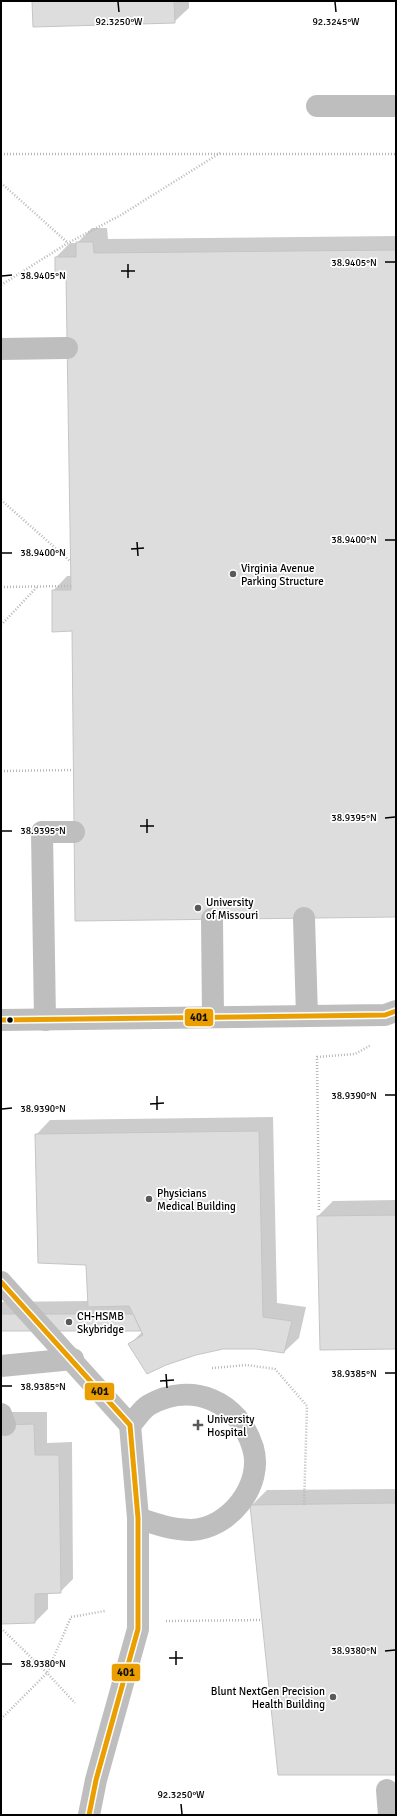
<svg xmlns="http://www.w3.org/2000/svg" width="397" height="1816" font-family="Signika,sans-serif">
<rect width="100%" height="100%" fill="#fff"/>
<!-- shadow -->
<g fill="#0003">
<polygon points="33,1 189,1 189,8 174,22"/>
<polygon points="92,228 107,228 108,239 396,236 396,916 73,630 53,591 67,576 72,576 67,275 56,257 70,243 77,243"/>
<polygon points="273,1117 277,1303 306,1307 299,1338 284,1352 256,1348 130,1344 142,1332 141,1329 1,1330 1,1302 89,1301 87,1264 36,1135 50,1120"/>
<polygon points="396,1200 396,1348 318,1216 333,1201"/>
<polygon points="1,1412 47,1412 47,1443 72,1442 73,1579 60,1592 48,1592 48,1609 35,1622 1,1622"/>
<polygon points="396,1489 396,1774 251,1506 267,1490"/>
</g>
<!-- building -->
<g fill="#ddd" stroke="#c5c5c5">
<polygon points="32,1 174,1 175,23 33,27"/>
<polygon points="76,242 93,242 94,253 396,250 396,917 75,921 72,631 52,632 52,590 71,590 66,276 55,276 55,257 76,257"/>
<polygon points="259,1131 263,1317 292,1321 284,1353 256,1349 223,1349 196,1355 166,1365 147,1374 128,1344 143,1335 129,1306 88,1307 86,1265 38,1263 35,1134"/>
<polygon points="396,1215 396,1349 320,1350 317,1216"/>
<polygon points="1,1314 133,1314 141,1331 1,1331"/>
<polygon points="34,1424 35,1455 59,1455 61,1593 35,1594 35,1623 1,1624 1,1425"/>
<polygon points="396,1503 396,1775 278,1775 250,1505"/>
</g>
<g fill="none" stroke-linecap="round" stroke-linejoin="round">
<!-- path -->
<g stroke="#b8b8b8" stroke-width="2.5" stroke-dasharray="1 2" stroke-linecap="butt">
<polyline points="1,154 396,154"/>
<polyline points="1,183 68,243"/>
<polyline points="1,285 68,243 121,215 220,153"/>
<polyline points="1,500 70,561"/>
<polyline points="1,587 71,586"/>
<polyline points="1,625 38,586"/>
<polyline points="1,771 73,770"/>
<polyline points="319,1210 317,1057 355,1054 371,1045"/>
<polyline points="212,1368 247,1365 275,1369 307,1406 304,1505"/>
<polyline points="166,1621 262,1620"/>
<polyline points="1,1628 47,1673 75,1703"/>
<polyline points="1,1719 47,1673 71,1617 105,1611"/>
</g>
<!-- minor -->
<g stroke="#bebebe" stroke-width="22">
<polyline points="317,106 396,106"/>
<polyline points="1,349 67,348"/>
<polyline points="304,918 307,1016"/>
<polyline points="212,919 213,1017"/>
<polyline points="1,1020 385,1015 396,1011"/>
<polyline points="45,1020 42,832 74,832"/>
<polyline points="1,1282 130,1425 138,1518 138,1629 96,1780 89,1815"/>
<polyline points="1,1366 73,1359"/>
<polyline points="1,1414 5,1425"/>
<path d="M130,1425c6,-6 12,-16 19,-20 43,-24 90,-4 104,43 11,37 -24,81 -62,82 -19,0 -35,-6 -53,-12"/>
<polyline points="387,1790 389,1815"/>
</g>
<defs>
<g id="bus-1">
<polyline points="1,1020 385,1015 396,1011"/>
<polyline points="1,1282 130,1425 138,1518 138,1629 96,1780 89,1815"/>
</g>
</defs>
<!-- bus-1 casing -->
<use href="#bus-1" stroke="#fff" stroke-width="8"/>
<!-- bus-1 -->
<use href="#bus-1" stroke="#eb9e00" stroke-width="5"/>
</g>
<!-- ticks -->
<path fill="none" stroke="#000" stroke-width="1.5" d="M118,2l1,10M335,2l1,10M385,262h10M128,264v14M121,271h14M2,276l10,-1M385,540h10M137,542l1,14M131,549l13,-1M2,553h10M385,818l10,-1M147,819v14M140,826h14M2,831h10M385,1095h10M157,1096v14M150,1104l14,-1M2,1109l10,-1M385,1373h10M166,1374l1,14M160,1381l14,-1M2,1386h10M176,1651v14M385,1651l10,-1M169,1658h14M2,1664h10M181,1804l1,10"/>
<!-- markers -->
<g fill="#595959" stroke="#fff" stroke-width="1.5">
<circle cx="233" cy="574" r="4"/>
<circle cx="198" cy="908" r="4"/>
<circle cx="149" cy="1199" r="4"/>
<circle cx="69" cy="1322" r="4"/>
<path d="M196 1419h4v4h4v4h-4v4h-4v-4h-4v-4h4z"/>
<circle cx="333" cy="1697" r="4"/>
</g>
<circle fill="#000" stroke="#fff" stroke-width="1.5" cx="10" cy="1020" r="3.5"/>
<g text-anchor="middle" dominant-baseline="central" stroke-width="3.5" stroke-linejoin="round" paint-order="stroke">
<!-- poi labels -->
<g font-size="11" fill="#000" stroke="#fff" text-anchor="start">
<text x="241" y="568">Virginia Avenue<tspan x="241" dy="13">Parking Structure</tspan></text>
<text x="206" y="902">University<tspan x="206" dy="13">of Missouri</tspan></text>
<text x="157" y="1193">Physicians<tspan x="157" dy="13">Medical Building</tspan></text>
<text x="77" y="1316">CH-HSMB<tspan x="77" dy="13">Skybridge</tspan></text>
<text x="207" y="1419">University<tspan x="207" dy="13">Hospital</tspan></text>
<text x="325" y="1691" text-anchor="end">Blunt NextGen Precision<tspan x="325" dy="13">Health Building</tspan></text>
</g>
</g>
<g font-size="10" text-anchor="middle" fill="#000" stroke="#fff" stroke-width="3.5" stroke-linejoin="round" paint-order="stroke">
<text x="119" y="25">92.3250°W</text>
<text x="336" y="25">92.3245°W</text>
<text x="354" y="266">38.9405°N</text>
<text x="43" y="279">38.9405°N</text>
<text x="354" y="543">38.9400°N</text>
<text x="43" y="556">38.9400°N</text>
<text x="354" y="821">38.9395°N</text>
<text x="43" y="834">38.9395°N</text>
<text x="354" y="1099">38.9390°N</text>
<text x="43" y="1112">38.9390°N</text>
<text x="354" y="1377">38.9385°N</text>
<text x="43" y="1390">38.9385°N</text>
<text x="354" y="1654">38.9380°N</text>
<text x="43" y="1667">38.9380°N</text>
<text x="181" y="1798">92.3250°W</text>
</g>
<g stroke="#fff" stroke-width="1.5">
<rect x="184" y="1008" width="30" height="19" rx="4" fill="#eb9e00"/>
<rect x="84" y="1382" width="31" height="19" rx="4" fill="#eb9e00"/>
<rect x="111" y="1663" width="30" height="19" rx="4" fill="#eb9e00"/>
</g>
<g font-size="11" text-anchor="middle" font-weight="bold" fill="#111">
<text x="199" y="1021">401</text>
<text x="100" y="1395">401</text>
<text x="126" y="1676">401</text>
</g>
<!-- border -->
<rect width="397" height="1816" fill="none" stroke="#000000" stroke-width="4"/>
</svg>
